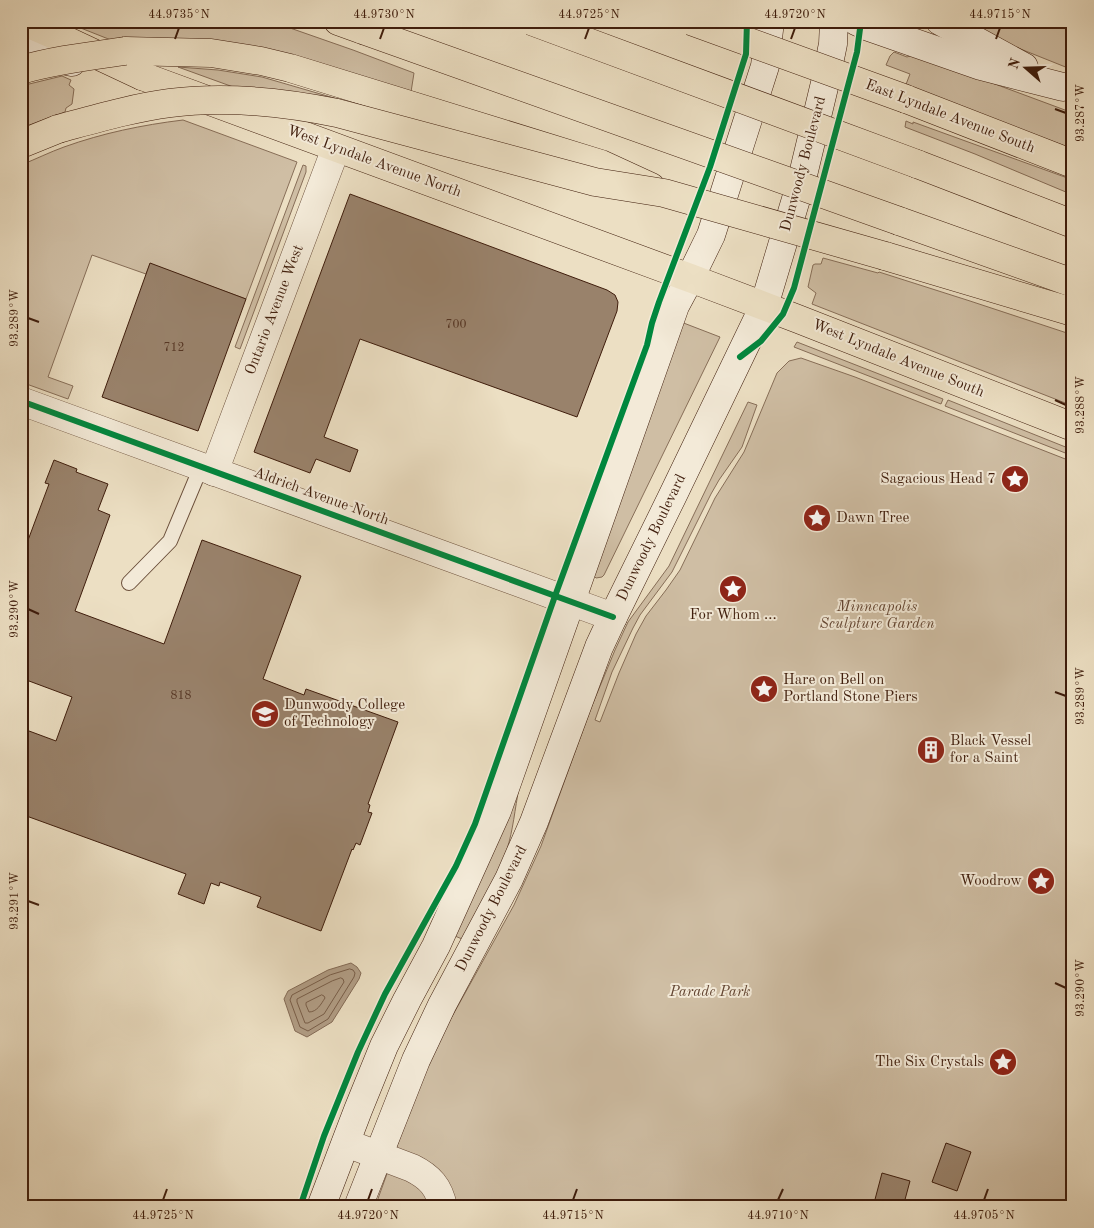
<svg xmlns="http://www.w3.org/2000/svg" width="1094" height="1228" font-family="'Old Standard TT',serif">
<rect width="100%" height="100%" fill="#ecdfc3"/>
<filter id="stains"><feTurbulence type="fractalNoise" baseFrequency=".004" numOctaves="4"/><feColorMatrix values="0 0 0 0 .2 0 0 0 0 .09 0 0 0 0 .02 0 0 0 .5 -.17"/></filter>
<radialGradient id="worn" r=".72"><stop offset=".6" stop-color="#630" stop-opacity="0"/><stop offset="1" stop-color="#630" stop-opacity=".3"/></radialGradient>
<!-- green -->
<g fill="#cfbea4" stroke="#876e58">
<polygon points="63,21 270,21 353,50 414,73 411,92 111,40"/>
<polygon points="968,21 1073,21 1073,70 1008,44"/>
<polygon points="894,52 907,57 914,54 1073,113 1073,149 905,87 910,74 886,65 890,56"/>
<polygon points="178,67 218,70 262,77 348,102 236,88"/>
<polygon points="62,76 71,80 69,85 74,89 72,104 66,108 65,112 21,128 21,86"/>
<path d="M183,120l114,42 -51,137 -96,-35 -4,10 -54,-19 -44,122 25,9 -5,13 -47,-17v-217c15,-6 29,-13 43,-18 39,-14 78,-22 119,-27z"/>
<polygon points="906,121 913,124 913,122 1073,180 1073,195 975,154 905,127"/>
<polygon points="303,165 306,166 306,172 240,349 235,347"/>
<polygon points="823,258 878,273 879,272 970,301 1073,335 1073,406 812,304 816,293 808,287 813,265 815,264 821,264"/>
<polygon points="681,322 720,337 604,575 602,577 596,578 594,576"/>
<polygon points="797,342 943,399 941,404 794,347"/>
<polygon points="801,358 855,377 1073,462 1073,1207 375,1207 407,1118 426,1070 444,1031 514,905 541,846 591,708 615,650 628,622 669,566 748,402 757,405 742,447 719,480 711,494 672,572 640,615 633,628 612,672 595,720 600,722 619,673 636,634 646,616 666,590 680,570 715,498 744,452 777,373 789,361"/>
<polygon points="948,400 1073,450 1073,456 945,406"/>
<path d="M519,788c-4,20 -6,43 -12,61 -11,31 -29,61 -45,90l-7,-3z"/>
</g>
<!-- water -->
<polygon fill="#b19d85" stroke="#836a55" points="351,963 357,967 361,973 359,979 332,1022 307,1037 295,1031 284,999 288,991 328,970"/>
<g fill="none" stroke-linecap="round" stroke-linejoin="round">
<!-- shore -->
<g stroke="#785d48" stroke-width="1">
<polygon points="350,969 353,970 355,973 354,977 328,1019 308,1031 300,1027 290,1000 292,995 330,975"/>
<polygon points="341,978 343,979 344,982 324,1014 308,1023 305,1023 297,1002 297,999 332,981"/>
<path d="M322,995l2,1 1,2c-4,6 -8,14 -16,14l-3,-7v-2z"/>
</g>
</g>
<!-- building -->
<g fill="#99826b" stroke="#3f1d0c">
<polygon points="350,194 607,290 615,295 618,302 617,311 577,417 360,339 324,437 358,450 350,472 316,459 310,473 254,452"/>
<polygon points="150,263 246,299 198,431 102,397"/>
<polygon points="54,460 77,469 76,472 108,484 98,510 110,515 75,611 164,644 202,540 301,576 263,679 304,695 306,689 398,722 368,804 370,805 368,812 372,813 360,845 356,843 353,850 352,849 321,931 257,907 261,897 220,882 219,886 211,883 204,904 178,894 186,874 21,814 21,728 56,741 72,697 21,678 21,559 49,484 45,483"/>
<polygon points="946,1143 971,1152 957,1191 932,1182"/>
<polygon points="882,1173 910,1181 903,1207 873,1207"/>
</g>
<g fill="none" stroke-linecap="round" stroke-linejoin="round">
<defs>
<polyline id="lane" points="129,583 170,541 201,467"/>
<g id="street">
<polyline points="21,401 613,617"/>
<polyline points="214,472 336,148"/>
<path d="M346,1143l66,25c18,9 27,19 31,39"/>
</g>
<g id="secondary">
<polyline points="856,21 869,27 981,66 1063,87"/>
<polyline points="940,21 1024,67"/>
<polyline points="21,46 53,58 72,62"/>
<polyline points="321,1207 358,1110 384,1046 407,1000 436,946 497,811 675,306 690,278 711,235 765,66 770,21"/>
<polyline points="358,1207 416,1060 442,1005 509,879 534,822 599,647 613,617 672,497 764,306 802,179 825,83 833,44 834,21"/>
</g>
<g id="primary">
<polyline points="142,76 690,278 798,319 1073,427"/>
<polyline points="906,99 1073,164"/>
</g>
<g id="highway">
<polyline points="22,21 61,38 142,76"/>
<polyline points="338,21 363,30"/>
<polyline points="125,51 211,53 261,61 290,68 601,164 651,187"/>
<polyline points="21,144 58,129"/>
<polyline points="917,164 1073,224"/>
<polyline points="899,221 1073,283"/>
<polyline points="885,256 1073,312"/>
</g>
</defs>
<!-- lane casing -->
<use href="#lane" stroke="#6a4e3a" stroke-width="16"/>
<!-- street casing -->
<use href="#street" stroke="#6a4e3a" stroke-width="29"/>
<!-- secondary casing -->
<use href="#secondary" stroke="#3f1d0c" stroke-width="29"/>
<!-- primary casing -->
<use href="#primary" stroke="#3f1d0c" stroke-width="29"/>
<!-- highway casing -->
<use href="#highway" stroke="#3f1d0c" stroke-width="29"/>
<!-- lane -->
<use href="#lane" stroke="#f3ead8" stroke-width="14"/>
<!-- street -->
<use href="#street" stroke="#f3ead8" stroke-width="28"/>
<!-- secondary -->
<use href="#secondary" stroke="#f3ead8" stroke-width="28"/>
<!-- primary -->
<use href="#primary" stroke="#ecdfc3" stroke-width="28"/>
<!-- highway -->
<use href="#highway" stroke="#ecdfc3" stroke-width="28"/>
<defs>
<polyline id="primary-bridge" points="691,21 906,99"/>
<g id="highway-bridge">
<polyline points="531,21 917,164"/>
<polyline points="363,30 899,221"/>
<path d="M21,70c34,-10 70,-14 104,-19"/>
<path d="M58,129c37,-10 74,-21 112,-26 54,-7 113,-1 167,10l258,69 69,11 221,63"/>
</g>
</defs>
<!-- primary-bridge casing -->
<use href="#primary-bridge" stroke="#3f1d0c" stroke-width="29" stroke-linecap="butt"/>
<!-- highway-bridge casing -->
<use href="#highway-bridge" stroke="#3f1d0c" stroke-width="29" stroke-linecap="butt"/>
<!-- primary-bridge -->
<use href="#primary-bridge" stroke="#ecdfc3" stroke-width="28"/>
<!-- highway-bridge -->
<use href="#highway-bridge" stroke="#ecdfc3" stroke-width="28"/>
<defs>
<g id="cycleway">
<polyline points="740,357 761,341 783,314 794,288 857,52 861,21"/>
<polyline points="21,401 613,617"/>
<polyline points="300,1207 324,1136 358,1052 385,994 456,866 475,824 555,596 647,345 652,323 659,302 710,167 746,54 747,21"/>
</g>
</defs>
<!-- cycleway casing -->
<use href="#cycleway" stroke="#f3ead8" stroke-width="9"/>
<!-- cycleway -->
<use href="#cycleway" stroke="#00873e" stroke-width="6"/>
</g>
<!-- ticks -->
<path fill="none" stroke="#3f1d0c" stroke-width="2" d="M175,39l4,-11M380,39l4,-11M585,39l4,-11M791,39l4,-11M996,39l4,-11M1055,109l11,4M28,318l11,4M1055,400l11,5M28,609l11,5M1055,692l11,4M28,901l11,4M1055,983l11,5M163,1200l4,-11M368,1200l4,-11M573,1200l4,-11M778,1200l5,-11M984,1200l4,-11"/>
<!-- icons -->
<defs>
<symbol id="sight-disc" viewBox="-11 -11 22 22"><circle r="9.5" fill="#8f2418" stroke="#f3ead8"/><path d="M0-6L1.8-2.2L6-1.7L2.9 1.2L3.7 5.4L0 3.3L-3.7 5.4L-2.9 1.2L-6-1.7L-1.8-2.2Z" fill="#fff"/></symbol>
<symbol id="university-disc" viewBox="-11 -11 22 22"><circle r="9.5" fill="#8f2418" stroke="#f3ead8"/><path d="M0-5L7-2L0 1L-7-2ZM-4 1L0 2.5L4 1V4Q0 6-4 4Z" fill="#fff"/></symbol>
<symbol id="building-disc" viewBox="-11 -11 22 22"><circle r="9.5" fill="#8f2418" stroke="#f3ead8"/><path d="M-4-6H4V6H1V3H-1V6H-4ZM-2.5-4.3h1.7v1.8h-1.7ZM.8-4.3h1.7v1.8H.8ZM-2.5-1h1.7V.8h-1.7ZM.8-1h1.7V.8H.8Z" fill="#fff"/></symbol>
</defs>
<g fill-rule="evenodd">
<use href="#sight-disc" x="999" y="463" width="32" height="32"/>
<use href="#sight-disc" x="801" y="502" width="32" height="32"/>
<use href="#sight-disc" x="717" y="573" width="32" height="32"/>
<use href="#sight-disc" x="748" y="673" width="32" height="32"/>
<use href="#university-disc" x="249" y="698" width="32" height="32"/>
<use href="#building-disc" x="915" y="734" width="32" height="32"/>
<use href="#sight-disc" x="1025" y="865" width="32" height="32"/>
<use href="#sight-disc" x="987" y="1046" width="32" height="32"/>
</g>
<g text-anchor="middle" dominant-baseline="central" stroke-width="4" stroke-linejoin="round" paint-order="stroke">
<!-- number labels -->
<g font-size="12" fill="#563624">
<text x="456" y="325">700</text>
<text x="174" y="348">712</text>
<text x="181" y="696">818</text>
</g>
<!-- street labels -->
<g font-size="15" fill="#3f1d0c" stroke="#f3ead8">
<text transform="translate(950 117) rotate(21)">East Lyndale Avenue South</text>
<text transform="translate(374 162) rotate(20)">West Lyndale Avenue North</text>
<text transform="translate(804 164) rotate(-75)">Dunwoody Boulevard</text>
<text transform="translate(275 310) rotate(-69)">Ontario Avenue West</text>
<text transform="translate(898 359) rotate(22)">West Lyndale Avenue South</text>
<text transform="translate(321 497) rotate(20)">Aldrich Avenue North</text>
<text transform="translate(652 538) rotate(-64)">Dunwoody Boulevard</text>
<text transform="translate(492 909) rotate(-63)">Dunwoody Boulevard</text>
</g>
<!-- poi labels -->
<g font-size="15" fill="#3f1d0c" stroke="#f3ead8" text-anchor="start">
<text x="996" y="479" text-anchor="end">Sagacious Head 7</text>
<text x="836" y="518">Dawn Tree</text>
<text x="733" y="615" text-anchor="middle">For Whom ...</text>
<text x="783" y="680">Hare on Bell on<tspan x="783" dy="17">Portland Stone Piers</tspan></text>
<text x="284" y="705">Dunwoody College<tspan x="284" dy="17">of Technology</tspan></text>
<text x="950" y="741">Black Vessel<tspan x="950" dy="17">for a Saint</tspan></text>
<text x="1022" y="881" text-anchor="end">Woodrow</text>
<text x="984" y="1062" text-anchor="end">The Six Crystals</text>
</g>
<!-- park labels -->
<g font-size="15" font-style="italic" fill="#634532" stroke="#f3ead8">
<text x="877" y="607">Minneapolis<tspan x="877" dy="17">Sculpture Garden</tspan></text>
<text x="710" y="992">Parade Park</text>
</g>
</g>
<!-- margin -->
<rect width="1094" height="1228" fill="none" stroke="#ecdfc3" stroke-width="55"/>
<!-- north arrow -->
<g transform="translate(1026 68) rotate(290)" stroke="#f3ead8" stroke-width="4" paint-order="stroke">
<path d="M0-4L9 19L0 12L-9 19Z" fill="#3f1d0c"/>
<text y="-8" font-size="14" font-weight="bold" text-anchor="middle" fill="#3f1d0c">N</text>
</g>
<rect x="28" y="28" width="1038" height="1172" fill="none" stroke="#3f1d0c" stroke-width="2"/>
<g font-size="12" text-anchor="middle" fill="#3f1d0c">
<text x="179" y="18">44.9735°N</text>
<text x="384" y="18">44.9730°N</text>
<text x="589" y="18">44.9725°N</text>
<text x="795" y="18">44.9720°N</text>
<text x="1000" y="18">44.9715°N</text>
<text transform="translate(1080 113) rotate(-90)" y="4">93.287°W</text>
<text transform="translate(14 318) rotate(-90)" y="4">93.289°W</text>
<text transform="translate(1080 405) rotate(-90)" y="4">93.288°W</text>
<text transform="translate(14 609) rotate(-90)" y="4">93.290°W</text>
<text transform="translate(1080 696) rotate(-90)" y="4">93.289°W</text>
<text transform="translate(14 901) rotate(-90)" y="4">93.291°W</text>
<text transform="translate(1080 988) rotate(-90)" y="4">93.290°W</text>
<text x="163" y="1219">44.9725°N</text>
<text x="368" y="1219">44.9720°N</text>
<text x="573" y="1219">44.9715°N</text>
<text x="778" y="1219">44.9710°N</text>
<text x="984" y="1219">44.9705°N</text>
</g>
<rect width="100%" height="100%" filter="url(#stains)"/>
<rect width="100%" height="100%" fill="url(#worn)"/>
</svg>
